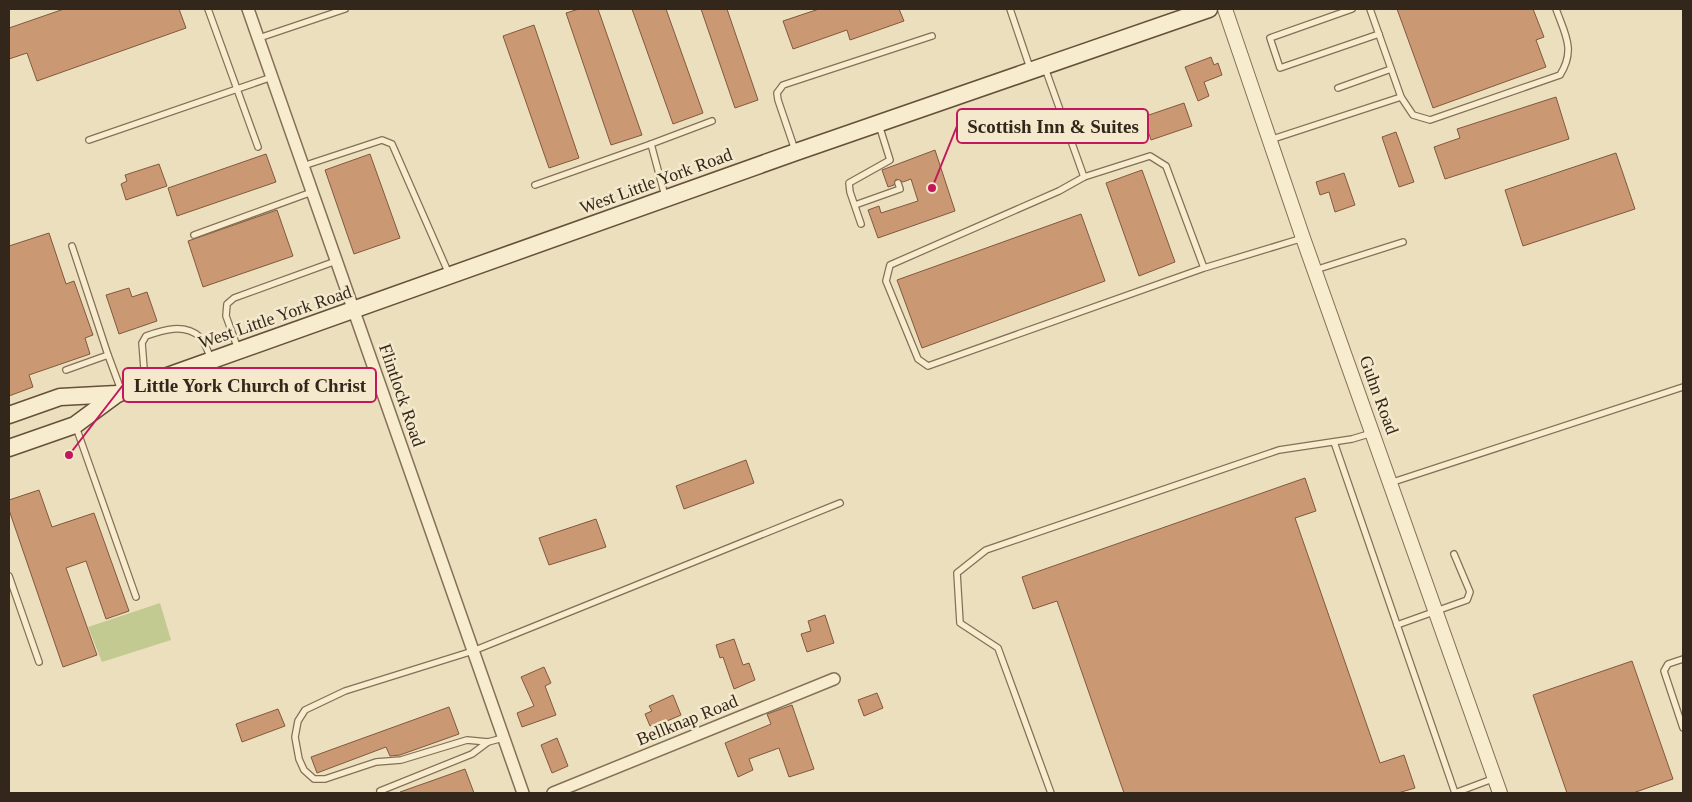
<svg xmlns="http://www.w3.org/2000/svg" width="1692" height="802" font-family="'Times New Roman',serif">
<rect width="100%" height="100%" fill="#ecdfbd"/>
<!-- green -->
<polygon fill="#c3ca91" points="160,603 171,640 102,662 88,627"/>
<!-- building -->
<g fill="#ca9873" stroke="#82593d">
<polygon points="64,9 179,9 186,28 37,81 27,53 9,59 9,28"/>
<polygon points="579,9 598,9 642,135 611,145 566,13"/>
<polygon points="632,9 666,9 703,113 673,124"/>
<polygon points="701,9 727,9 758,100 735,108"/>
<polygon points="819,9 899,9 904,21 850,40 847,30 793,49 783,21"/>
<polygon points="1397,9 1533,9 1544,37 1536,40 1546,67 1433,108"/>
<polygon points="534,25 579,158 549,168 503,36"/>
<polygon points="1211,57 1214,65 1218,63 1222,75 1204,82 1209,96 1198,101 1185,67"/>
<polygon points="1556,97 1569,139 1445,179 1434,147 1460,138 1457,129"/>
<polygon points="1184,103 1192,126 1151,140 1143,117"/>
<polygon points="1396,132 1414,182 1399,187 1382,137"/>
<polygon points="935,150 955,211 878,238 868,210 879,206 881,213 918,201 911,179 903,182 896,179 894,185 888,187 882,170"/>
<polygon points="1616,153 1635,209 1523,246 1505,190"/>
<polygon points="266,154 276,182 177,216 168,188"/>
<polygon points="370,154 400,238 354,254 325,170"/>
<polygon points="159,164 167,186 126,200 121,184 127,181 125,175"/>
<polygon points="1142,170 1175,262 1139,276 1106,183"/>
<polygon points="1344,173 1355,205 1335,212 1329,192 1320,195 1316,182"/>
<polygon points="277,210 293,256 203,287 188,241"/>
<polygon points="1081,214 1105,281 922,348 897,280"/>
<polygon points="49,233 66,284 74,281 93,335 85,338 90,354 29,375 33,387 9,396 9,246"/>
<polygon points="129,288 132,297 147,292 157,321 119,334 106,295"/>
<polygon points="746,460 754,483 684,509 676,486"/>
<polygon points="1305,478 1316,511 1295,518 1380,763 1404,755 1415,788 1398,793 1124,793 1057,601 1033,609 1022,577"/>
<polygon points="39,490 52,527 94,513 129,611 106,619 86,561 66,568 97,655 63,667 9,510 9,500"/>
<polygon points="596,519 606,547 549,565 539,538"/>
<polygon points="825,615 834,643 807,652 801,634 811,631 808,621"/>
<polygon points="734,639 743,665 749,663 755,680 734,689 723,657 720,658 716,645"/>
<polygon points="1632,661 1673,779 1633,793 1567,793 1533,695"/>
<polygon points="544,667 551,683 545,686 556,715 522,727 517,713 534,706 521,677"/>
<polygon points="877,693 883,708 864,716 858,700"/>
<polygon points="673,695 681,715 660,724 659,722 650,726 645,714 652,711 649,706"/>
<polygon points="792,705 814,769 789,777 779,748 749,759 753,770 738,777 725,743 771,724 767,714"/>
<polygon points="449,707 459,734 400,755 390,756 386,747 317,773 311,757"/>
<polygon points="278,709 285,726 242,742 236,724"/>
<polygon points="557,738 568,766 552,773 541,745"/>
<polygon points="465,769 474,793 401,793 400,792"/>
</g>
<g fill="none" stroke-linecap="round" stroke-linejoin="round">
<defs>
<g id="service">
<polyline points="208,9 258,147"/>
<polyline points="1010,9 1030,68"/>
<polyline points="1352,9 1270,38 1280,68 1379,34"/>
<path d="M1370,9l31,88 12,18 17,5 130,-45c16,-25 5,-41 -4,-66"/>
<polyline points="259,38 345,9"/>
<polyline points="1045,68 1084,177"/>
<polyline points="1338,88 1391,69"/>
<polyline points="89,140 272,77"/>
<polyline points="1270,140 1401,97"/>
<polyline points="795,150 778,100 777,93 783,85 932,36"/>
<polyline points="303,166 382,140 392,144 449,274"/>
<polyline points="535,185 651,144"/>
<polyline points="665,196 651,144 712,121"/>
<polyline points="855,205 900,189 898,183"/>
<polyline points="861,224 850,192 849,183 890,160 879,125"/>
<polyline points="194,235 312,192"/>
<polyline points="72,246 108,355"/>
<polyline points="1204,268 1166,166 1150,156 1084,177 1059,191 890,265 886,281 918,359 928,366 1204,268 1303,238"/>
<polyline points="1315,270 1403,242"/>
<polyline points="238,349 226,316 227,304 234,298 336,261"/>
<polyline points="66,370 108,355 121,390"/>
<path d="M145,381l-3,-38 4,-7c17,-6 38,-13 54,1 5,5 8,15 11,22"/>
<polyline points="76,427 136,597"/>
<polyline points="1334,442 1455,793"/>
<polyline points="1390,483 1683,387"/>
<polyline points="9,576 39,662"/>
<polyline points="1397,625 1467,600 1470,592 1454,554"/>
<polyline points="1683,659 1668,664 1664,671 1683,728"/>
<polyline points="503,738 488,742 467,740 401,760 376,762 325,779 314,779 304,770 299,759 295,737 298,721 305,710 345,691 473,651 840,503"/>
<polyline points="380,791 472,754 488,742"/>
<polyline points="1051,793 998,648 960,623 957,573 986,550 1279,450 1352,439 1372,433"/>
<polyline points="1455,793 1495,778"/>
</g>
<g id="minor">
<polyline points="248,9 523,793"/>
<polyline points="553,793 834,679"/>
</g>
<polyline id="tertiary" points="1225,9 1303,238 1500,793"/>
<g id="secondary">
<polyline points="9,415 60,397 117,394 796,152 1209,9"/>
<polyline points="9,448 75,425 117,394"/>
</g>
</defs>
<!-- service casing -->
<use href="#service" stroke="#846f57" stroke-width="8"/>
<!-- minor casing -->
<use href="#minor" stroke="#846f57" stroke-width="14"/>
<!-- tertiary casing -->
<use href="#tertiary" stroke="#846f57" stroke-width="16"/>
<!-- secondary casing -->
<use href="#secondary" stroke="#65503a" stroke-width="19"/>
<!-- service -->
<use href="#service" stroke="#f8eccf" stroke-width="5.5"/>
<!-- minor -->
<use href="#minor" stroke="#f8eccf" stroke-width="11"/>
<!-- tertiary -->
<use href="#tertiary" stroke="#f8eccf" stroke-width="14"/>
<!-- secondary -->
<use href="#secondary" stroke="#f8eccf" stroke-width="16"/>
</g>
<g text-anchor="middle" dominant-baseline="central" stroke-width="5" stroke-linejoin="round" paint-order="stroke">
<!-- street labels -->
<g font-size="18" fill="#33271b" stroke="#f4e9cc">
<text transform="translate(656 181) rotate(-20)">West Little York Road</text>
<text transform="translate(275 317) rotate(-19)">West Little York Road</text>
<text transform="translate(402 395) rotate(71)">Flintlock Road</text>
<text transform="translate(1379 395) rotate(70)">Guhn Road</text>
<text transform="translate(687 720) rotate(-22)">Bellknap Road</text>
</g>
</g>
<!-- callouts -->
<path fill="none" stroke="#c2185b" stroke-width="2" d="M932 188L957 126M69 455L123 385"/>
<g fill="#c2185b" stroke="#f4e9cc" stroke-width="2">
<circle cx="932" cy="188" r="5"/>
<circle cx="69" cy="455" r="5"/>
</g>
<g fill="#f4e9cc" stroke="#c2185b" stroke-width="2">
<rect x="957" y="109" width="191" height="34" rx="5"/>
<rect x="123" y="368" width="253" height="34" rx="5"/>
</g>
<g font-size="19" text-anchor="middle" font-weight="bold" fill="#33271b">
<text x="1053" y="133">Scottish Inn &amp; Suites</text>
<text x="250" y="392">Little York Church of Christ</text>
</g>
<!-- border -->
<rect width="1692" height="802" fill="none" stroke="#33271b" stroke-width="20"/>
</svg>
